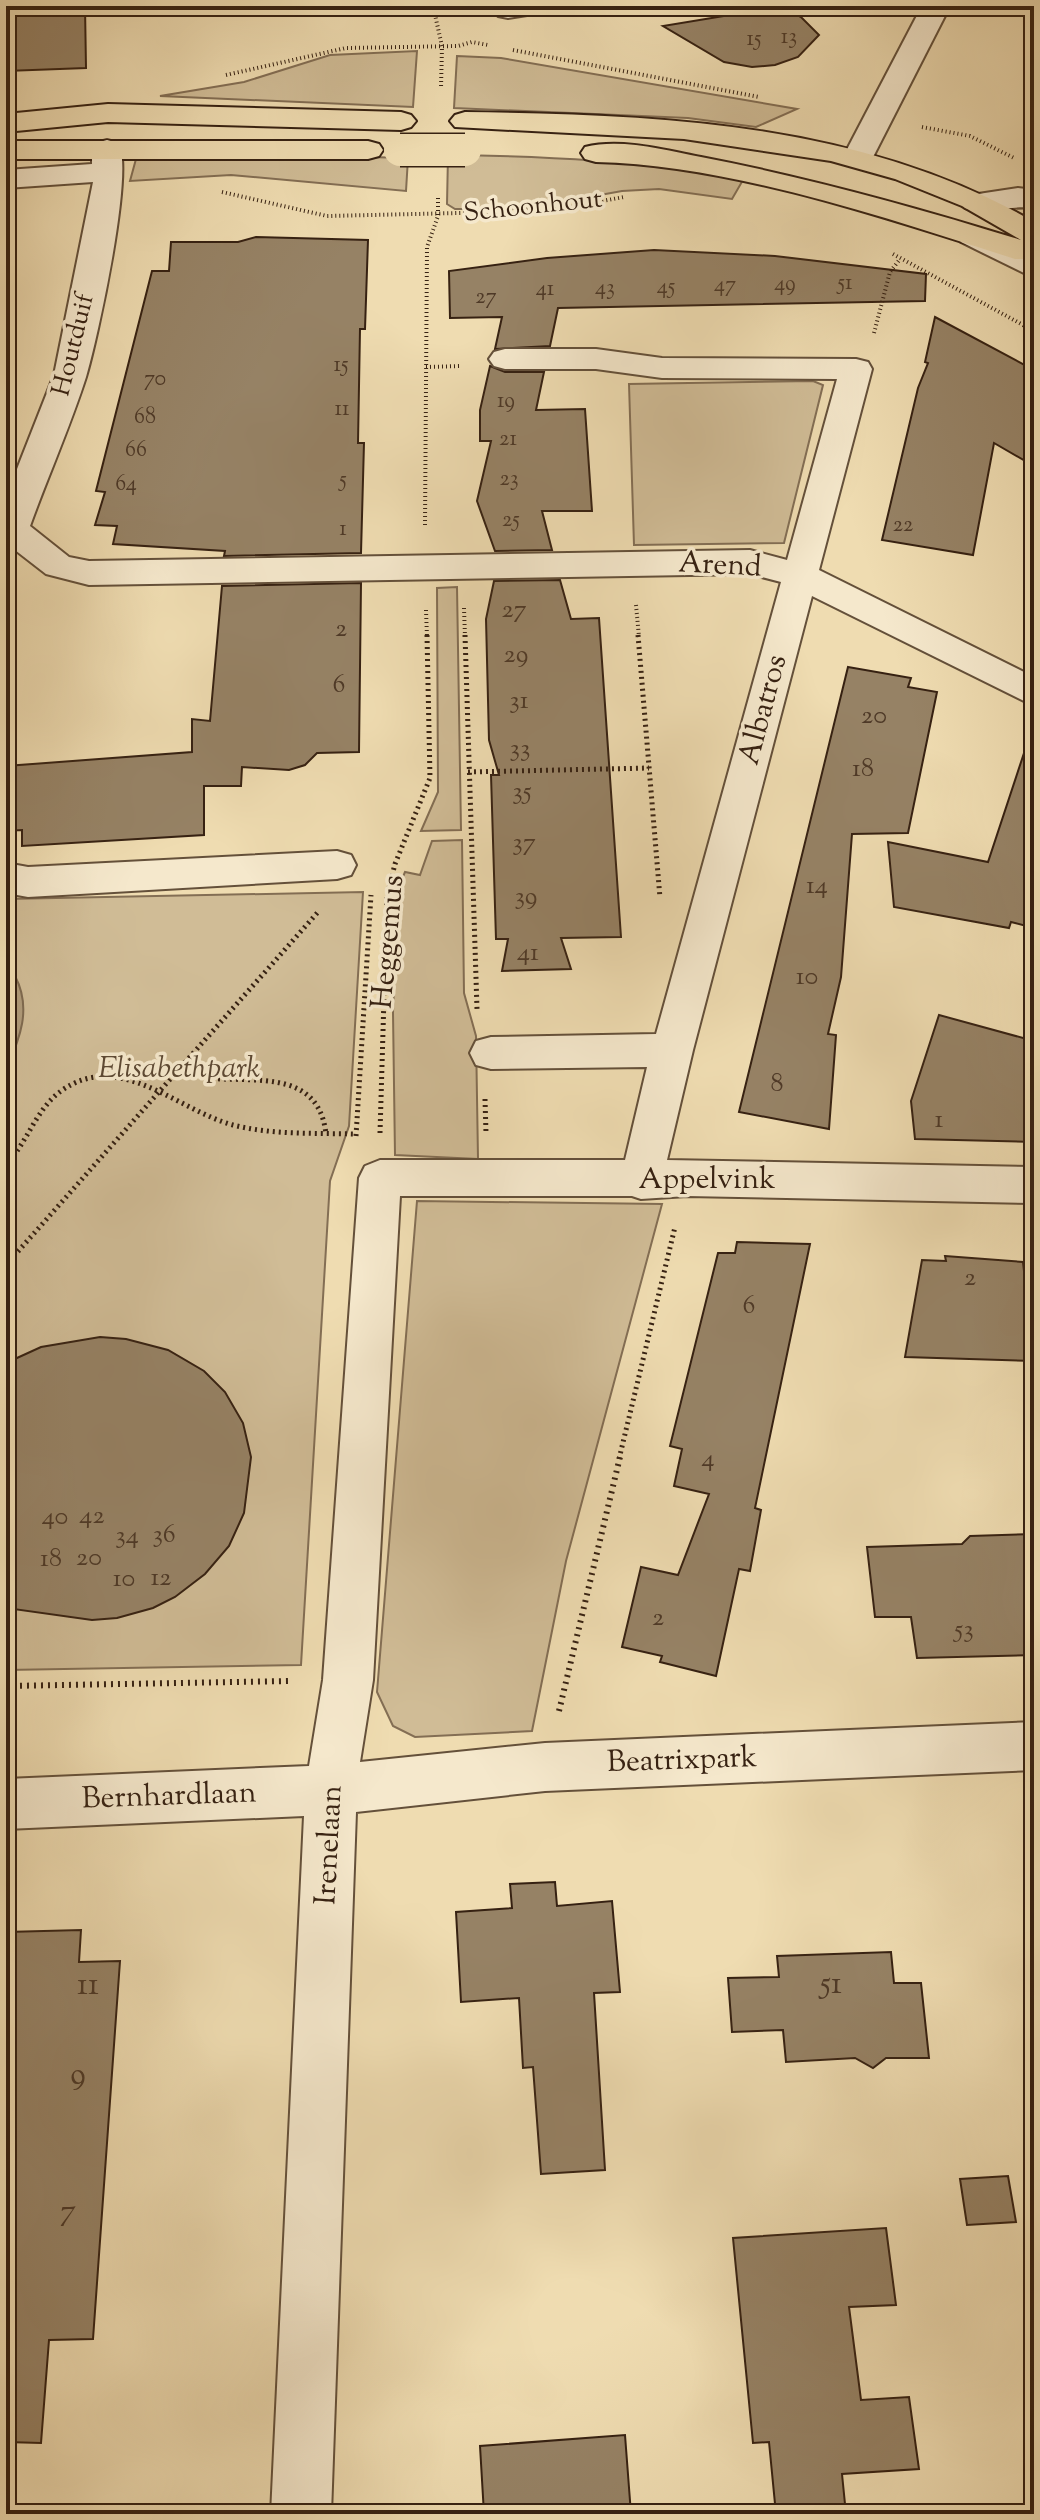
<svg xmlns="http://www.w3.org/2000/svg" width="1040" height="2520" font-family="'Sorts Mill Goudy',serif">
<rect width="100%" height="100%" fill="#efdcb1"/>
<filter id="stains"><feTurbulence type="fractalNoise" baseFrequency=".0025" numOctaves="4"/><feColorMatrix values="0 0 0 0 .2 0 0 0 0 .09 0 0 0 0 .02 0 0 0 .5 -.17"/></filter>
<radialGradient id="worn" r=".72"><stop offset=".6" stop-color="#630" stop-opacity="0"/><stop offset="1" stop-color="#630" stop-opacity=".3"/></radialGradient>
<!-- green -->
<g fill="#d0bc96" stroke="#836e54" stroke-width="2">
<polygon points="417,51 413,107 160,96 244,82 330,55"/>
<polygon points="457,56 501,58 797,109 756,127 688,118 454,108"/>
<path d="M448,155c99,1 197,6 295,25l-11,19 -73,-10 -37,2 -99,18h-68l-8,-5z"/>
<polygon points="327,156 408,158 406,191 231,175 130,181 136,159"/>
<polygon points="813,381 823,385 784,543 634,545 629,384"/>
<polygon points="457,587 461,830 421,831 438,792 437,588"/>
<polygon points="462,840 464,993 476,1036 478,1159 395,1155 393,1013 397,891 405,872 420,875 432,841"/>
<polygon points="363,892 349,1126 330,1181 301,1665 6,1670 6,899"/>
<polygon points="417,1201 662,1204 566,1561 532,1731 415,1737 393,1726 377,1692"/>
</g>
<!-- water -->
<path fill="#b09c7b" stroke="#7f6b51" stroke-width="2" d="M6,976h9c17,32 5,63 -9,93z"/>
<!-- building -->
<g fill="#968265" stroke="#362112" stroke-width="2">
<polygon points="6,6 85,6 86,68 6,71"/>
<polygon points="781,6 801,17 819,35 798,57 775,65 752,67 724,62 663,26 742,13 774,13"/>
<polygon points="256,237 368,240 365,329 360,329 358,443 364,443 361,553 224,556 225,551 113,544 117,526 95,525 105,492 96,491 152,271 169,271 171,242 238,242"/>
<polygon points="654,250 775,256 926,274 925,301 558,308 550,346 495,349 502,317 450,318 449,271 547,258"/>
<polygon points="935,317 1034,370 1034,466 994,443 973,555 882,540 918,388 928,363 925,362"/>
<polygon points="490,366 505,372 544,372 536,410 585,409 592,511 542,511 552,550 495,551 477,501 491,441 480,441 480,410"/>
<polygon points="560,580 571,619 599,618 621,937 561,938 571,969 502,971 508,939 496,939 491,775 499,775 489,740 486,619 494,581"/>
<polygon points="361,583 359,752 317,753 305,765 289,770 242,767 241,786 204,786 204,835 22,846 22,830 6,831 6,766 192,752 192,719 210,721 222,586"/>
<polygon points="848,667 911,678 908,687 937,692 908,833 852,834 841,977 828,1034 836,1035 829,1129 739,1112"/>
<polygon points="1025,750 1034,751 1034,928 1011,922 1009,928 894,907 888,842 988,862"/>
<polygon points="939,1015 1034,1041 1034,1142 915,1139 911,1101"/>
<polygon points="737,1242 810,1244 755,1508 761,1510 750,1571 739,1569 716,1676 660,1662 662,1656 622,1647 641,1567 678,1575 709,1494 674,1486 682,1449 670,1446 718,1253 735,1253"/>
<polygon points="945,1256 1023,1262 1034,1361 905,1357 922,1260 946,1261"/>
<polygon points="100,1337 126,1339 168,1350 204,1371 225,1392 243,1423 251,1457 244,1513 229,1546 205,1574 175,1597 153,1608 117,1618 92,1620 6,1608 6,1363 41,1347"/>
<polygon points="1034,1534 1034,1655 917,1658 911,1617 875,1617 867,1547 962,1544 970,1536"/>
<polygon points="555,1882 557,1906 612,1901 620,1992 594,1993 605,2170 541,2174 533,2067 523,2068 519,1998 461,2002 456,1912 512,1908 510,1884"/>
<polygon points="81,1930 79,1962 120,1961 93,2339 49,2340 41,2443 6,2442 6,1932"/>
<polygon points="891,1952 894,1983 921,1983 929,2058 886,2058 873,2068 855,2058 786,2062 783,2030 732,2032 728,1978 779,1977 777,1956"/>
<polygon points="1008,2176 1016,2222 967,2225 960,2179"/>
<polygon points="886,2228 896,2305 849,2307 861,2400 909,2397 919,2469 842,2474 846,2514 776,2514 769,2442 753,2443 733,2238"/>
<polygon points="625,2435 631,2514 484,2514 480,2446"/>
</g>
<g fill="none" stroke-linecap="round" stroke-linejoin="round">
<defs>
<g id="minor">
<polygon points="497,6 550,6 546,12 508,18 498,16 494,10"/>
<polygon points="922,6 950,6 872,159 868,165 846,165 842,159"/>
<path d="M107,140l11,3c17,24 -21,198 -32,234 -16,50 -38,99 -56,149l39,31 20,4 661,-11 37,10 50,-181 -175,-1 -66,-9h-91l-11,-3 -5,-7 5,-7 11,-3h91l66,9 194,1 12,3 4,7 -53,201 215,107v29l-222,-110 -119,454 -26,110 367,7v36l-347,-7 -46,3 -9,-3h-232l-27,484 -13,82 185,-19 489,-21v48l-489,21 -189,21 -25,702h-60l33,-698 -298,13v-50l303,-13 14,-86 36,-502 6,-12 15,-6h245l22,-93 -156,2 -15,-4 -6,-12 6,-12 15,-4 165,-3 125,-452 -31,-8 -661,11 -43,-11 -40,-31v-46l48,-122 39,-193 -87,6v-18l86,-6v-15l4,-6z"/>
<path d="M1018,188l16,2v18c-23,-3 -47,6 -69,0l-4,-6 4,-6z"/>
<polygon points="972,226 1034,256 1034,278 961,242 957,235 961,228"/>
<polygon points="337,851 351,855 356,865 351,875 337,879 28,897 6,893 6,863 28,867"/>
</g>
<g id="major">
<polygon points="108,104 401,112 411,115 416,121 411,127 401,130 108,122 6,132 6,114"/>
<path d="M465,112c196,3 395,10 569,110v37h-19c-128,-41 -284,-94 -419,-97l-11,-3 -4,-6 4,-6c36,-9 80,3 116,10 109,21 214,50 320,83l-59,-34 -67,-27 -64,-18 -147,-22 -229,-12 -5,-6 5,-6z"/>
<polygon points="6,141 368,141 379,144 383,150 379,156 368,159 6,159"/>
</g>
</defs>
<!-- minor casing -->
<use href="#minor" stroke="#64503a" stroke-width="4"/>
<!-- major casing -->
<use href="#major" stroke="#362112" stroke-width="4"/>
<!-- path-far2 -->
<g stroke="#362112" stroke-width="4" stroke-dasharray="1 3" stroke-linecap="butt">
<polyline points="433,6 442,46 441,88"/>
<polyline points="513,50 759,97"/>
<polyline points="226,75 346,48 458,46 472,42 488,45"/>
<polyline points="922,127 970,136 1014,158"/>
<polyline points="222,192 327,216 548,211 624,197"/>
<polyline points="893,254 1034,331"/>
<polyline points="874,333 890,272 900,259"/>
<polyline points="426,367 461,366"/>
<polyline points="425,525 427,247 438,216 438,196"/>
<polyline points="636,605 639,637"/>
<polyline points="464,608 465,637"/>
<polyline points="426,610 427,637"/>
</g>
<!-- path-far1 -->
<g stroke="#362112" stroke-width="5" stroke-dasharray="2 4" stroke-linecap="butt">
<polyline points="465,635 477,1009"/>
<polyline points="638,635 660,898"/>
<polyline points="468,772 649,768"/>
<path d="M177,1071c47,22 140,-17 149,63"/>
<polyline points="485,1099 486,1133"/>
<polyline points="380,1133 387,896 395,864 430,778 427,635"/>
<polyline points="356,1136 371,895"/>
<path d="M6,1165c21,-22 30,-56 55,-74 58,-42 116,19 172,34 39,10 83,8 123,9"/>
<polyline points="6,1265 318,912"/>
<polyline points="619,1459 675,1227"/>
</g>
<!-- path -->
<g stroke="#362112" stroke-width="6" stroke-dasharray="2 5" stroke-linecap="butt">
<polyline points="6,1686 291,1681"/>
<polyline points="559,1711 620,1457"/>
</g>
<!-- minor -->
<use href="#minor" fill="#f5e8cc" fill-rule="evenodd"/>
<!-- major -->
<use href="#major" fill="#efdcb1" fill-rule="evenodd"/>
<defs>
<polyline id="major-bridge" points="400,150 465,150"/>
</defs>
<!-- major-bridge casing -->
<use href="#major-bridge" stroke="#362112" stroke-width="35" stroke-linecap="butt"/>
<!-- major-bridge -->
<use href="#major-bridge" stroke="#efdcb1" stroke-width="32"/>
</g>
<g text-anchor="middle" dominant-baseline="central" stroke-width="7" stroke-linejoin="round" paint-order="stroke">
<!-- far-number labels -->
<g font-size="22" fill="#4e3927">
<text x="789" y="38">13</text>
<text x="754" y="40">15</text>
<text x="845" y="284">51</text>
<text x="785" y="285">49</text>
<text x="725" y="286">47</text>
<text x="666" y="288">45</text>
<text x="605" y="289">43</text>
<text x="545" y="290">41</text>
<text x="486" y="298">27</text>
<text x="341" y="366">15</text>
<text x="155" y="380">70</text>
<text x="506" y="402">19</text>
<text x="342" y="410">11</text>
<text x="145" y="418">68</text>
<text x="508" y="440">21</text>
<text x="136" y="451">66</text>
<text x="509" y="480">23</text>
<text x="343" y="481">5</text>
<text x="126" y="485">64</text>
<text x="511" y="521">25</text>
<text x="903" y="526">22</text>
<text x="343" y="530">1</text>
</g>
<!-- far-street labels -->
<g font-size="26" fill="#362112" stroke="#f5e8cc">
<text transform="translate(533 207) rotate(-6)">Schoonhout</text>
<text transform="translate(74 345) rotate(-76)">Houtduif</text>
</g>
<!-- number labels -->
<g font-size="26" fill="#4e3927">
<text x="514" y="610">27</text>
<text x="341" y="629">2</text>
<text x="516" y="655">29</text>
<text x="339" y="685">6</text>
<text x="519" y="701">31</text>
<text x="874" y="716">20</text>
<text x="520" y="749">33</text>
<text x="863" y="769">18</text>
<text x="522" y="792">35</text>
<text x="524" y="843">37</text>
<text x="817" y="886">14</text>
<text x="526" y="897">39</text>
<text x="528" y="953">41</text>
<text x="807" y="977">10</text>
<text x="777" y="1084">8</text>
<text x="939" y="1120">1</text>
<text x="970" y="1278">2</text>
<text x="749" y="1306">6</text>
<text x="708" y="1459">4</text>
<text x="92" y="1516">42</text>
<text x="55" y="1517">40</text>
<text x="164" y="1535">36</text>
<text x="127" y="1536">34</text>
<text x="89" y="1558">20</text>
<text x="51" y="1559">18</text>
<text x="161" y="1578">12</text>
<text x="124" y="1579">10</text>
<text x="658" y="1618">2</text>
<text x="964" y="1630">53</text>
</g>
<!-- street labels -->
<g font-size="30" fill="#362112" stroke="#f5e8cc">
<text transform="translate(720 566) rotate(3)">Arend</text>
<text transform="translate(764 710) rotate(-75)">Albatros</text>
<text transform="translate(389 942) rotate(-85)">Heggemus</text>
<text x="707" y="1180">Appelvink</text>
<text transform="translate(682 1761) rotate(-2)">Beatrixpark</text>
<text transform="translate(169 1797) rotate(-2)">Bernhardlaan</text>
<text transform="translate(330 1845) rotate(-87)">Irenelaan</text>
</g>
<!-- park labels -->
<g font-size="30" font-style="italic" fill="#5c4833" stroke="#f5e8cc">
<text x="179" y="1069">Elisabethpark</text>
</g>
<!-- near-number labels -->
<g font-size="32" fill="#4e3927">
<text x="831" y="1985">51</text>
<text x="88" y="1986">11</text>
<text x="78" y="2076">9</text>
<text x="68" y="2212">7</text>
</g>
</g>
<!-- margin -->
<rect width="1040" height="2520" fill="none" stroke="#efdcb1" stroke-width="32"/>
<rect x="8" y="8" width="1024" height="2504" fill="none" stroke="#362112" stroke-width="4"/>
<rect x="16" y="16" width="1008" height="2488" fill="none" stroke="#362112" stroke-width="2"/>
<rect width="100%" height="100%" filter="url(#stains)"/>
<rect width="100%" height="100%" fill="url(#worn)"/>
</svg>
